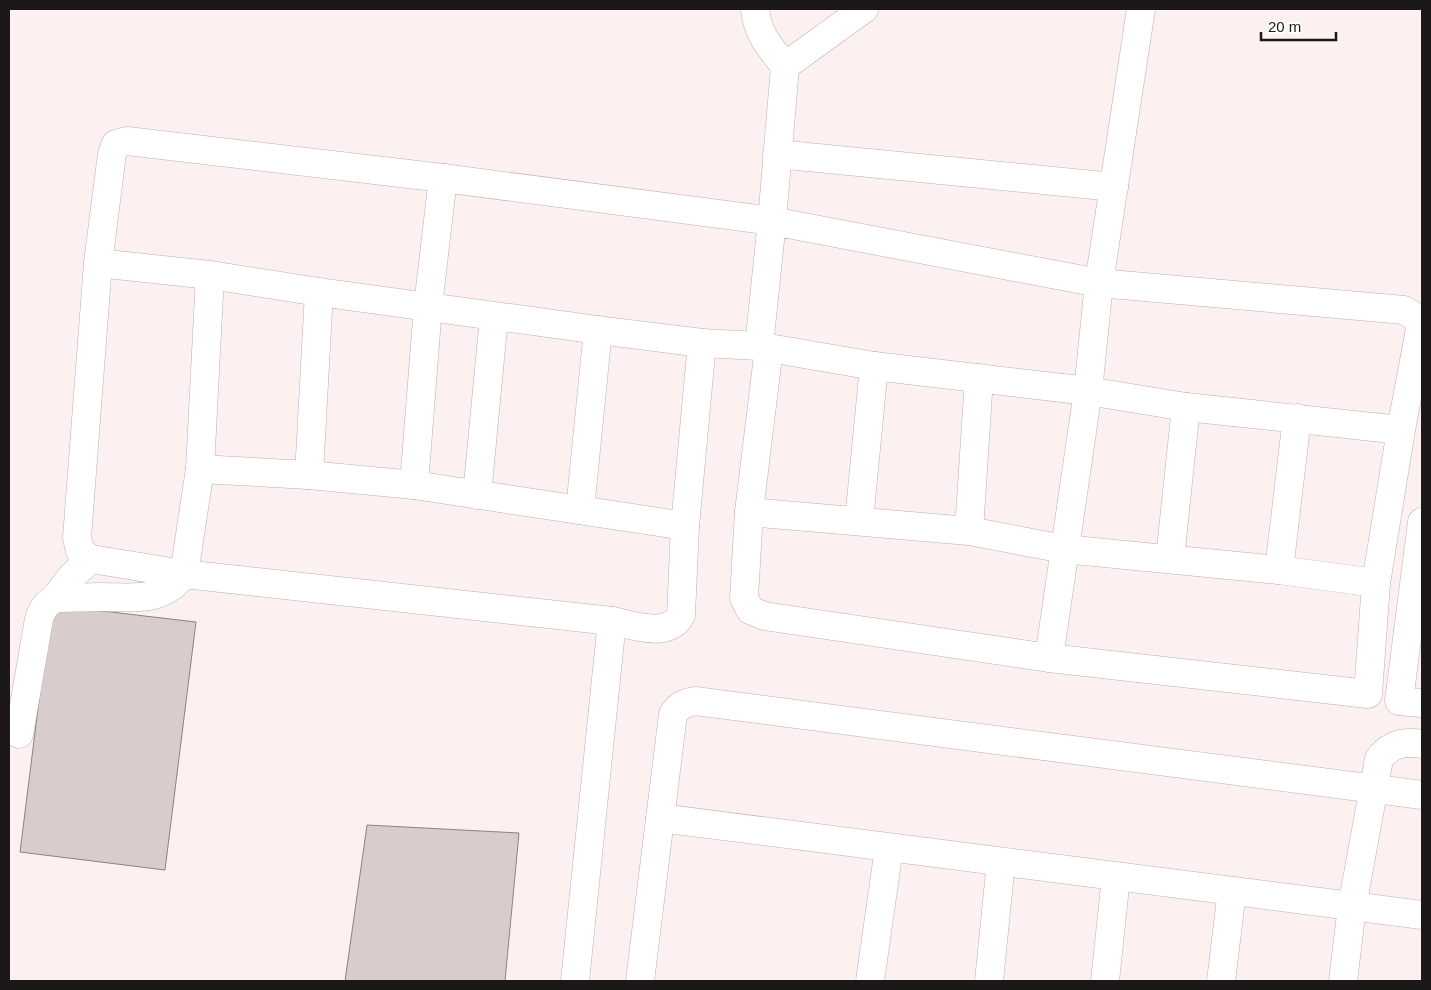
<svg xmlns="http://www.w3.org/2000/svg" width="1431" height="990" font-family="Arial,sans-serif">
<rect width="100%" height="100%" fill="#fdf0f0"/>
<!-- building -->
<g fill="#d8cccc" stroke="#8d8282">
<polygon points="51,605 196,622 165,870 20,852"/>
<polygon points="367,825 519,833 505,981 345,981"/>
</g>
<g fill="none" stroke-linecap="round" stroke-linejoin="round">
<defs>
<g id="minor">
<path d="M755,9c2,24 15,39 30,57"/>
<polyline points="777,154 1114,187"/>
<polyline points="98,263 210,275 319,292 598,330 702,343 759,346 772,221 1099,283 1404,310 1417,318 1420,329 1401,430 1376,583 1368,694 1049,658 764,616 750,610 744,598 749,512 769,348 874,366 1088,391 1186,407 1401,430"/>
<path d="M702,343l-17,183 -4,89c-13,24 -48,10 -69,6l-428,-47 -93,-15 -11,-8 -3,-13 21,-275 14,-109 4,-10 11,-3 316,37 329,43 13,-155 79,-57"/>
<polyline points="200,469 309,475 414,485 685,526"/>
<polyline points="309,475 319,292"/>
<polyline points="414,485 428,306 443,178"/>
<polyline points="477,495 494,317"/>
<polyline points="580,510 598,330"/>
<polyline points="749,512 969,531 1064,549 1279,570 1376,583"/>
<polyline points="859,521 874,366"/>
<polyline points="1422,522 1399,701 1422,703"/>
<polyline points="969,531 979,378"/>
<polyline points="1170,558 1186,407"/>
<polyline points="1279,570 1297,418"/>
<polyline points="55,598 72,576 91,559"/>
<polyline points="1049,658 1088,391 1099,283 1141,9"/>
<path d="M19,734l20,-115c3,-10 7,-15 16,-21 15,0 31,-1 47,-1 32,0 60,6 82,-23l16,-105 10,-194"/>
<polyline points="660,818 1422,915"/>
<polyline points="575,981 612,621"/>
<path d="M640,981l33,-267c6,-9 12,-11 22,-13l727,94"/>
<polyline points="870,981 889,848"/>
<polyline points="989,981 1001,862"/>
<polyline points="1105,981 1116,877"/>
<polyline points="1221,981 1232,891"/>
<path d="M1343,981l9,-74 27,-148c11,-15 25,-18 43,-15"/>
</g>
</defs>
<!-- minor casing -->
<use href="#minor" stroke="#bbafaf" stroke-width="29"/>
<!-- minor -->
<use href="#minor" stroke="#fff" stroke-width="28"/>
</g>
<!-- border -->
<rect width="1431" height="990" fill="none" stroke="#1c1817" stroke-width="20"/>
<!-- scale -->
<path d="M1261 32v8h75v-8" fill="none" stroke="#1c1817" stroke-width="2.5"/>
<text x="1268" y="32" font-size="15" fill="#1c1817" stroke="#ffffff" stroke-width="4" paint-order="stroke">20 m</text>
</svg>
